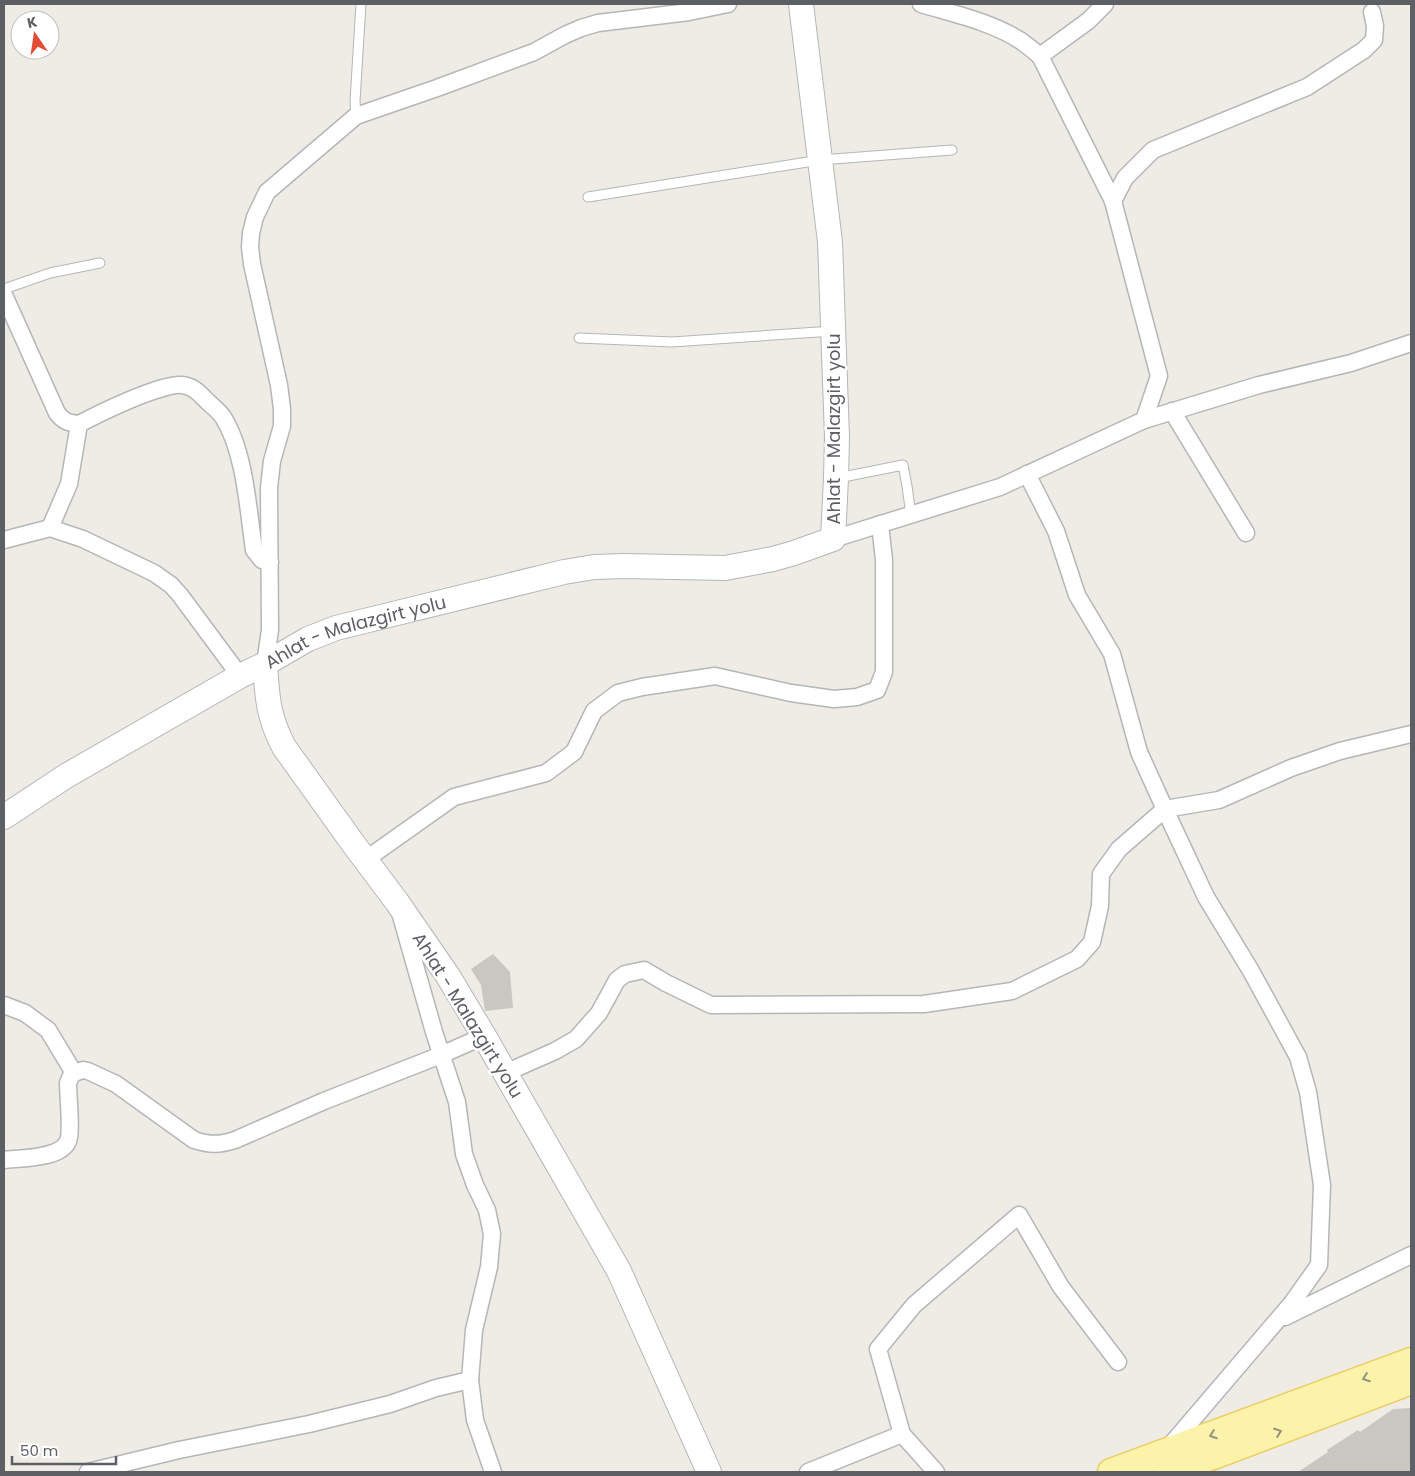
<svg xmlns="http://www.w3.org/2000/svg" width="1415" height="1476" font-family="Poppins,sans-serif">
<rect width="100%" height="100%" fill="#eeece4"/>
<!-- building -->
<g fill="#cac6c1">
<polygon points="493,954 510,972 513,1008 485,1011 481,985 471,969"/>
<polygon points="1411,1408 1411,1472 1298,1472 1328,1452 1327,1450 1358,1430 1360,1432 1393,1409"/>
</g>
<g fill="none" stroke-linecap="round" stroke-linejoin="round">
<defs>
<g id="lane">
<polyline points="356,116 355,101 361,4"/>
<polyline points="588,197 820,160 952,150"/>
<polyline points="4,289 50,273 100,263"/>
<polyline points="579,338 672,342 833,331"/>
<polyline points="838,478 903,465 907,486 911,515"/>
</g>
<g id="street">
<path d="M921,4c33,10 71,18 100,37 7,5 13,10 19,15"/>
<polyline points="1105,4 1088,21 1040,56 1113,201 1159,376 1144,420"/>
<polyline points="1113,201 1125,178 1153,150 1307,87 1364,50 1374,40 1375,26 1372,12"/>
<path d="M4,295l53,118c6,8 11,10 22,11"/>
<polyline points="1172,411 1246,533"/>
<polyline points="1027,474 1056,531 1077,595 1112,654 1139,752 1168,816 1206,897 1251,971 1298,1057 1308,1092 1322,1185 1319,1265 1292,1303 1169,1447"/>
<polyline points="50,528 83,539 154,573 171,585 180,595 240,676"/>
<polyline points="833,539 1000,487 1144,420 1259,385 1351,363 1411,343"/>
<path d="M4,540l46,-12 19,-44 10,-60c25,-13 50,-25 77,-34 8,-2 17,-6 26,-5 11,1 17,8 25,16 5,5 12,10 16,16 22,35 25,92 31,133l8,10 8,2"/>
<polyline points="265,664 270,630 269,488 272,461 282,426 282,409 279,385 252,264 250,247 251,233 255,217 267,192 356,116 437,88 534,52 565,35 581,28 598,23 689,12 728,4"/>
<polyline points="365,860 454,797 546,773 574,752 594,711 618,693 642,687 715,676 791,693 834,699 857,697 877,690 884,672 884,560 880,524"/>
<polyline points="401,916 434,1032 457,1102 464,1154 475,1185 487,1210 492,1234 489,1267 474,1330 470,1380 475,1420 493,1472"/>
<polyline points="4,1005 25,1013 48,1030 74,1073"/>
<polyline points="505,1073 555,1051 576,1039 599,1013 617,980 625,974 644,970 666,983 711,1005 924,1004 1012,991 1077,959 1092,942 1100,906 1101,874 1119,849 1165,809 1219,800 1291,768 1340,751 1411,734"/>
<path d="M4,1160c16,-2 57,-1 64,-19 4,-9 0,-46 0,-58l3,-7 3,-3 9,-3 5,1 28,13 78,56c15,5 26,5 41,0l89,-39 117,-46 43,-19"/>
<polyline points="1285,1317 1411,1255"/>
<polyline points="88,1472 179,1450 309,1424 390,1404 436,1388 470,1380"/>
<polyline points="808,1472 902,1434"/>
<polyline points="936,1472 902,1434 878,1349 914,1305 1019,1215 1061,1287 1118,1362"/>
</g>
<g id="secondary">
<polyline points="4,817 66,776 240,676 265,664"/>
<path id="s1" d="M709,1472l-90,-201 -135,-235 -36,-60 -51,-74 -45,-60 -68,-95c-16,-30 -17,-51 -19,-83l43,-25 28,-11 228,-56 30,-5 30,-1 101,2 48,-9 21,-6 39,-14 3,-61 1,-41 -7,-195 -29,-238"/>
</g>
<g id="primary">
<polyline points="1111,1472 1411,1361"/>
<polyline points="1166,1472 1216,1455 1411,1381"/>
</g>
</defs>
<!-- lane casing -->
<use href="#lane" stroke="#b4b6ba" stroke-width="11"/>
<!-- street casing -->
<use href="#street" stroke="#b4b6ba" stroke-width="19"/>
<!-- secondary casing -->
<use href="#secondary" stroke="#b3b6bb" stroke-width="26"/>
<!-- primary casing -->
<use href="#primary" stroke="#eccc5f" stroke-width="29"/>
<!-- lane -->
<use href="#lane" stroke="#fff" stroke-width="9"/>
<!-- street -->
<use href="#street" stroke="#fff" stroke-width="16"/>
<!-- secondary -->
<use href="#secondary" stroke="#fff" stroke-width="24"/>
<!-- primary -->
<use href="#primary" stroke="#fcf3ab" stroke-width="26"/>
</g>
<!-- one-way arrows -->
<defs><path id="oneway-chevron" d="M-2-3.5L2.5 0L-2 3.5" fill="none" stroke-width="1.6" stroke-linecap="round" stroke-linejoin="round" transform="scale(1.25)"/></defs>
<g stroke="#94937d">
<use href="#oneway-chevron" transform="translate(1366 1378) rotate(160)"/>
<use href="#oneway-chevron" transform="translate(1278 1432) rotate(-21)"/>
<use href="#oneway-chevron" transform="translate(1213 1435) rotate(160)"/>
</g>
<g text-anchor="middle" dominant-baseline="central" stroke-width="5" stroke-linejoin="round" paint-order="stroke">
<!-- street labels -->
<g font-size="18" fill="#5c5f64" stroke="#fff">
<text transform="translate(833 429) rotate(-90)">Ahlat - Malazgirt yolu</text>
<text stroke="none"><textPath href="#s1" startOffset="1026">Ahlat - Malazgirt yolu</textPath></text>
<text transform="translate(468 1015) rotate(58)">Ahlat - Malazgirt yolu</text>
</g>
</g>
<!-- border -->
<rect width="1415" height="1476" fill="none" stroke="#5c5f64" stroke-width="10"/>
<!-- north arrow -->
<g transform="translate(35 35) rotate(347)"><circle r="24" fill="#ffffff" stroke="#bebfc1"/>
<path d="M0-4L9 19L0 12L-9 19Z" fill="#e24c35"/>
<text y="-8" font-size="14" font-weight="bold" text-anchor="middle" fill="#5c5f64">K</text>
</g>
<!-- scale -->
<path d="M12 1456v8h104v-8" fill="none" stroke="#5c5f64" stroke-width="2.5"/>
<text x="20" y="1456" font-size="15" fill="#5c5f64" stroke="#ffffff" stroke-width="4" paint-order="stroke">50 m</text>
</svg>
